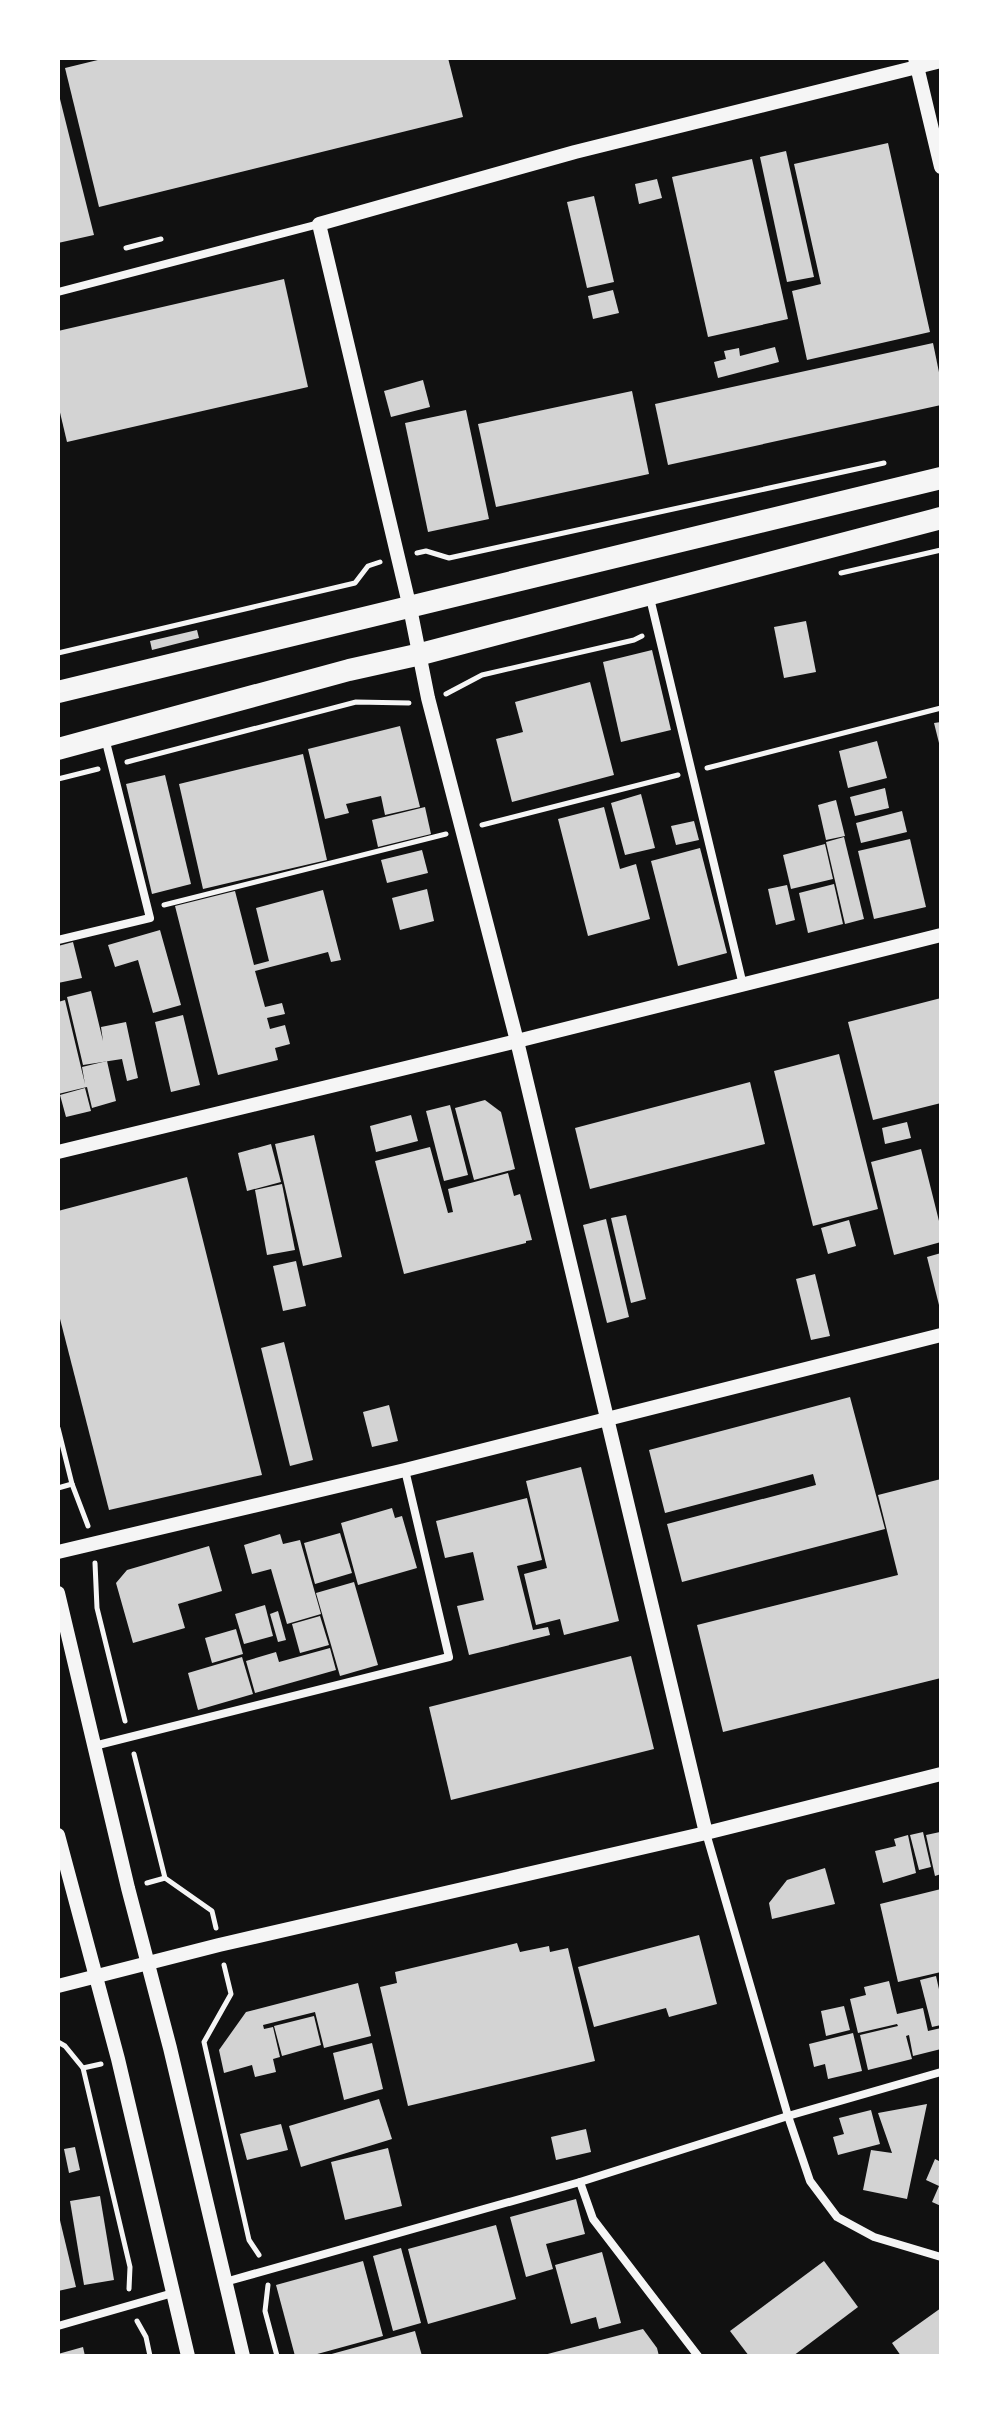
<svg xmlns="http://www.w3.org/2000/svg" width="999" height="2414" font-family="'Golos Text',sans-serif">
<rect width="100%" height="100%" fill="#111"/>
<!-- building -->
<g fill="#d3d3d3">
<polygon points="106,58 448,58 463,117 99,207 65,68"/>
<polygon points="58,91 94,235 58,243"/>
<polygon points="888,143 930,332 807,360 792,291 821,284 794,164"/>
<polygon points="786,151 814,277 787,282 760,157"/>
<polygon points="752,159 788,319 708,337 672,177"/>
<polygon points="657,179 662,198 639,204 635,184"/>
<polygon points="594,196 614,282 587,288 567,202"/>
<polygon points="284,279 308,387 67,442 58,404 58,331"/>
<polygon points="613,290 619,313 593,319 588,296"/>
<polygon points="933,343 941,382 941,405 668,465 655,404"/>
<polygon points="775,347 779,362 718,378 714,362 726,359 724,351 739,348 740,356"/>
<polygon points="423,380 430,407 391,417 384,391"/>
<polygon points="632,391 649,474 496,507 478,424"/>
<polygon points="466,410 489,519 428,532 405,423"/>
<polygon points="806,621 816,672 784,678 774,627"/>
<polygon points="197,630 199,638 152,650 150,641"/>
<polygon points="652,650 671,730 621,742 603,662"/>
<polygon points="590,682 614,775 512,802 496,739 523,732 515,702"/>
<polygon points="941,722 941,747 940,747 934,723"/>
<polygon points="400,726 420,807 385,815 381,796 346,804 349,813 325,819 308,749"/>
<polygon points="877,741 887,778 848,788 839,751"/>
<polygon points="303,754 327,860 203,889 179,784"/>
<polygon points="165,775 191,884 152,894 126,784"/>
<polygon points="885,788 889,808 855,816 850,797"/>
<polygon points="641,794 655,848 625,855 611,803"/>
<polygon points="836,800 845,836 826,840 818,805"/>
<polygon points="425,807 431,834 378,847 372,820"/>
<polygon points="604,807 620,869 636,864 650,919 588,936 558,819"/>
<polygon points="902,811 907,832 861,843 856,823"/>
<polygon points="694,821 699,840 676,845 671,826"/>
<polygon points="844,837 864,919 845,924 826,842"/>
<polygon points="910,839 926,907 874,919 858,851"/>
<polygon points="825,844 833,879 791,889 783,855"/>
<polygon points="700,848 727,953 678,966 651,861"/>
<polygon points="422,850 428,873 387,883 381,860"/>
<polygon points="834,884 843,924 808,933 799,893"/>
<polygon points="787,885 795,920 776,925 768,889"/>
<polygon points="427,889 434,921 400,930 392,898"/>
<polygon points="323,890 341,960 331,962 328,952 255,971 265,1007 282,1003 285,1014 267,1018 270,1029 285,1025 290,1044 275,1048 278,1060 218,1075 175,906 235,891 254,965 269,961 256,908"/>
<polygon points="160,930 181,1005 153,1013 138,960 115,967 108,945"/>
<polygon points="73,942 82,978 58,983 58,946"/>
<polygon points="91,991 103,1041 101,1027 126,1022 138,1078 127,1081 122,1059 83,1065 67,997"/>
<polygon points="941,998 941,1103 873,1120 848,1022"/>
<polygon points="65,1000 85,1084 82,1067 107,1061 116,1101 92,1108 87,1087 58,1094 58,1002"/>
<polygon points="183,1015 200,1085 171,1092 155,1022"/>
<polygon points="839,1054 878,1209 813,1226 774,1071"/>
<polygon points="750,1082 765,1144 590,1189 575,1128"/>
<polygon points="85,1088 91,1111 66,1117 60,1095"/>
<polygon points="485,1100 501,1112 515,1169 474,1180 455,1108"/>
<polygon points="450,1105 468,1175 444,1181 426,1111"/>
<polygon points="411,1115 418,1141 376,1152 370,1126"/>
<polygon points="907,1122 911,1138 885,1144 882,1128"/>
<polygon points="314,1135 342,1257 303,1266 275,1144"/>
<polygon points="271,1144 281,1182 247,1191 238,1153"/>
<polygon points="430,1147 448,1213 453,1212 448,1189 508,1173 514,1196 520,1194 532,1240 526,1241 526,1243 404,1274 375,1161"/>
<polygon points="921,1149 941,1229 941,1242 894,1255 871,1162"/>
<polygon points="187,1177 262,1475 109,1510 58,1311 58,1211"/>
<polygon points="282,1184 295,1250 267,1255 255,1190"/>
<polygon points="626,1215 646,1299 631,1303 611,1218"/>
<polygon points="606,1219 629,1317 607,1323 583,1225"/>
<polygon points="849,1220 856,1246 828,1254 821,1228"/>
<polygon points="941,1253 941,1308 940,1309 927,1257"/>
<polygon points="296,1261 306,1306 283,1311 273,1266"/>
<polygon points="815,1274 830,1336 811,1340 796,1279"/>
<polygon points="284,1342 313,1460 290,1466 261,1348"/>
<polygon points="850,1397 885,1529 682,1582 667,1524 816,1485 813,1474 665,1513 649,1450"/>
<polygon points="389,1405 398,1441 372,1447 363,1412"/>
<polygon points="581,1467 619,1621 564,1635 560,1619 536,1625 524,1574 547,1568 526,1481"/>
<polygon points="941,1479 941,1678 723,1732 697,1625 898,1575 878,1495"/>
<polygon points="527,1498 542,1560 517,1566 533,1630 548,1627 550,1635 469,1655 457,1606 484,1600 473,1552 445,1558 436,1521"/>
<polygon points="392,1508 395,1518 402,1516 417,1568 358,1585 341,1523"/>
<polygon points="340,1533 352,1573 315,1584 304,1543"/>
<polygon points="280,1534 283,1544 300,1540 321,1614 287,1624 271,1569 252,1574 244,1545"/>
<polygon points="209,1546 222,1591 178,1604 185,1628 133,1643 116,1583 127,1570"/>
<polygon points="354,1582 378,1665 340,1676 316,1593"/>
<polygon points="265,1605 273,1636 244,1644 235,1614"/>
<polygon points="278,1611 286,1640 278,1642 270,1614"/>
<polygon points="320,1616 329,1645 300,1653 292,1624"/>
<polygon points="236,1629 243,1654 212,1663 205,1638"/>
<polygon points="330,1648 336,1670 255,1693 246,1661 276,1652 279,1662"/>
<polygon points="631,1656 654,1749 451,1800 429,1707"/>
<polygon points="242,1657 253,1694 198,1710 188,1673"/>
<polygon points="923,1832 931,1867 919,1870 910,1835"/>
<polygon points="940,1832 941,1874 935,1876 926,1835"/>
<polygon points="908,1835 916,1873 883,1883 875,1851 896,1846 894,1839"/>
<polygon points="825,1868 835,1904 772,1919 769,1903 787,1880"/>
<polygon points="941,1889 941,1972 898,1982 880,1904"/>
<polygon points="699,1935 717,2004 669,2017 666,2008 594,2027 578,1967"/>
<polygon points="517,1943 520,1952 549,1946 550,1952 568,1948 595,2061 408,2106 380,1987 397,1983 395,1972"/>
<polygon points="936,1976 941,1998 941,2025 932,2027 920,1980"/>
<polygon points="889,1981 897,2014 923,2008 928,2031 941,2028 941,2049 913,2056 909,2035 906,2036 912,2059 868,2070 860,2035 898,2026 897,2024 858,2033 850,1999 866,1995 864,1987"/>
<polygon points="358,1983 371,2036 324,2048 315,2012 263,2025 264,2029 273,2027 280,2057 273,2059 276,2072 255,2077 252,2065 224,2073 219,2050 246,2012"/>
<polygon points="844,2006 850,2030 826,2036 821,2011"/>
<polygon points="314,2016 321,2045 282,2056 274,2026"/>
<polygon points="853,2033 862,2071 828,2079 825,2064 814,2067 809,2044"/>
<polygon points="372,2043 383,2089 344,2100 333,2053"/>
<polygon points="379,2099 392,2139 301,2167 289,2126"/>
<polygon points="927,2104 907,2199 863,2190 871,2150 892,2153 878,2113"/>
<polygon points="871,2110 880,2144 838,2155 833,2137 844,2134 839,2118"/>
<polygon points="281,2124 288,2150 247,2160 240,2134"/>
<polygon points="586,2129 591,2152 556,2160 551,2137"/>
<polygon points="75,2147 80,2170 69,2173 64,2149"/>
<polygon points="388,2148 402,2206 345,2220 331,2162"/>
<polygon points="935,2159 941,2162 941,2206 932,2202 939,2186 926,2180"/>
<polygon points="100,2196 114,2280 84,2285 70,2201"/>
<polygon points="576,2199 585,2234 546,2244 553,2269 526,2277 510,2217"/>
<polygon points="58,2212 76,2287 58,2291"/>
<polygon points="496,2225 516,2299 428,2324 408,2249"/>
<polygon points="401,2248 421,2323 393,2331 373,2256"/>
<polygon points="602,2252 621,2323 599,2329 596,2317 571,2324 555,2265"/>
<polygon points="363,2261 383,2336 310,2356 295,2356 276,2285"/>
<polygon points="824,2261 858,2307 793,2356 749,2356 730,2331"/>
<polygon points="941,2308 941,2356 901,2356 892,2343"/>
<polygon points="643,2329 657,2348 659,2356 540,2356"/>
<polygon points="415,2331 422,2356 328,2356 328,2355"/>
<polygon points="83,2347 85,2356 58,2356 58,2354"/>
</g>
<g fill="none" stroke-linecap="round" stroke-linejoin="round">
<!-- path -->
<g stroke="#f5f5f5" stroke-width="5">
<polyline points="126,248 161,239"/>
<polyline points="417,553 426,551 449,558 884,463"/>
<polyline points="841,573 941,550"/>
<polyline points="58,653 355,583 368,566 380,562"/>
<polyline points="446,694 482,675 634,640 642,636"/>
<polyline points="127,762 356,702 409,703"/>
<polyline points="707,768 941,708"/>
<polyline points="58,779 98,769"/>
<polyline points="482,825 678,775"/>
<polyline points="164,905 446,834"/>
<polyline points="58,1428 72,1484 88,1526"/>
<polyline points="58,1488 72,1484"/>
<polyline points="95,1563 97,1608 125,1721"/>
<polyline points="134,1754 165,1878 212,1911 216,1928"/>
<polyline points="147,1883 165,1878"/>
<polyline points="224,1965 231,1994 204,2042 249,2240 259,2255"/>
<polyline points="58,2042 65,2046 83,2068 130,2267 129,2289"/>
<polyline points="83,2068 101,2064"/>
<polyline points="268,2285 265,2311 277,2356"/>
<polyline points="137,2321 146,2337 150,2356"/>
</g>
<!-- minor -->
<g stroke="#f5f5f5" stroke-width="8">
<polyline points="58,292 319,224"/>
<polyline points="649,594 743,985"/>
<polyline points="58,940 150,918 105,738"/>
<polyline points="94,1746 449,1657 405,1470"/>
<polyline points="706,1833 788,2116 810,2181 837,2217 874,2237 941,2257"/>
<polyline points="580,2182 593,2219 698,2356"/>
<polyline points="225,2282 580,2182 788,2116 941,2072"/>
<polyline points="58,2326 173,2293"/>
</g>
<!-- tertiary -->
<g stroke="#f5f5f5" stroke-width="14">
<polyline points="915,58 941,167"/>
<polyline points="58,1152 517,1041 941,935"/>
<polyline points="58,1552 405,1470 941,1335"/>
<polyline points="58,1593 128,1888 170,2048 243,2356"/>
<polyline points="706,1833 517,1041 428,698 410,608 319,224 575,152 941,61"/>
<polyline points="58,1835 118,2059 188,2356"/>
<polyline points="58,1986 219,1945 706,1833 941,1774"/>
</g>
<!-- trunk -->
<g stroke="#f5f5f5" stroke-width="22">
<polyline points="58,692 941,478"/>
<polyline points="58,749 349,670 421,654 941,518"/>
</g>
</g>
<!-- border -->
<rect width="999" height="2414" fill="none" stroke="#ffffff" stroke-width="120"/>
</svg>
